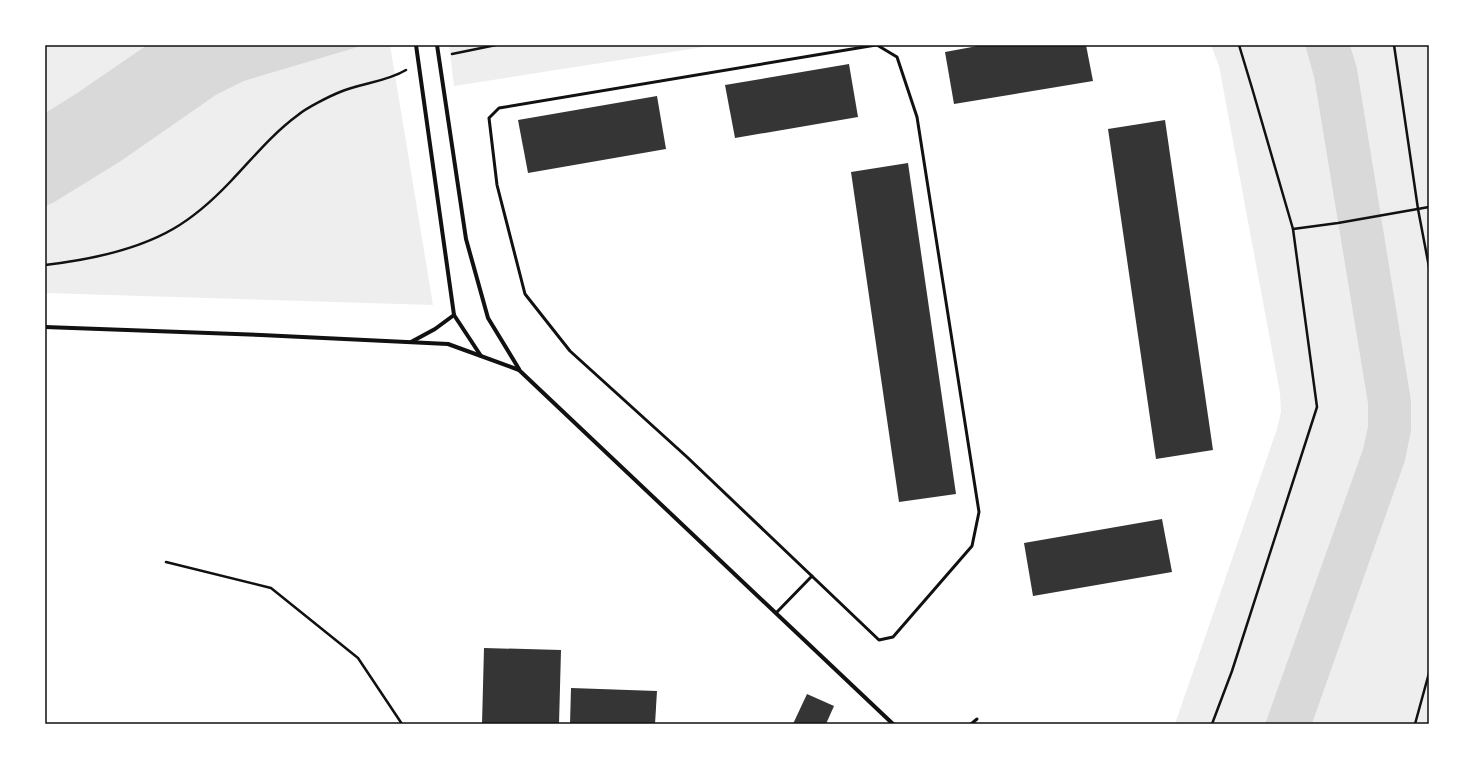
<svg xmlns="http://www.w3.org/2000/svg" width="1474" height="769" font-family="'Sofia Sans Condensed',sans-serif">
<rect width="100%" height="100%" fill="#fff"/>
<!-- green -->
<g fill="#eee">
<polygon points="45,45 147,45 77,93 45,113"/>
<polygon points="365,45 390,45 433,305 45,293 45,206 53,203 121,161 216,95 244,81"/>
<polygon points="449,45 716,45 454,86"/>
<polygon points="1211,45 1305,45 1314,77 1368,404 1368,426 1363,449 1265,724 1175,724 1277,429 1281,412 1280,393 1219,66"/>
<polygon points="1350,45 1429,45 1429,724 1312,724 1405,461 1411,431 1411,400 1357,68"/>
</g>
<!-- water -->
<g fill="#d9d9d9">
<polygon points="147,45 365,45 244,81 216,95 121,161 53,203 45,206 45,113 77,93"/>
<polygon points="1305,45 1350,45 1357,68 1411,400 1411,431 1405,461 1312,724 1265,724 1363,449 1368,426 1368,404 1314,77"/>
</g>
<!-- building -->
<g fill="#353535">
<polygon points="983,45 1086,45 1093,81 954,104 945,52"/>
<polygon points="849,64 858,117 735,138 725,85"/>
<polygon points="657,96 666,149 528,173 518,120"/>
<polygon points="1165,120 1213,450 1156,459 1108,129"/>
<polygon points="908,163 956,494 899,502 851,172"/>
<polygon points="1162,519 1172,572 1033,596 1024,543"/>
<polygon points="484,648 561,650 559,724 482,724"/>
<polygon points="571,688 657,691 655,724 570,724"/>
<polygon points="807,694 834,706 826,724 793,724"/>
</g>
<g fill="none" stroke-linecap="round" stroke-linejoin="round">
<!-- path -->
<g stroke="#111" stroke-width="2.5">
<polyline points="1394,45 1418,209 1429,267"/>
<polyline points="452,54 496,45"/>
<polyline points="1293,229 1338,223 1429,207"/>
<path d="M45,265c43,-5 90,-14 128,-36 21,-12 41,-30 58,-48 22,-23 41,-47 67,-66 8,-7 32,-19 42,-23 22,-9 46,-10 66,-22"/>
<polyline points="166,562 271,588 358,658 402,724"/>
<polyline points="1212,724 1232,671 1317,407 1293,229 1252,88 1239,45"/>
<polyline points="1415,724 1429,673"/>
</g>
<!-- service -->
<g stroke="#111" stroke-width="3">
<polyline points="876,45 499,108 489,118 497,185 525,294 570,351 687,457 879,640 893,637 972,546 979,512 917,117 897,57 877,45"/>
<polyline points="776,613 812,576"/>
<polyline points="971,724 977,719"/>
</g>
<!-- minor -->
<g stroke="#111" stroke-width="4">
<polyline points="437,45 466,239 488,318 519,369"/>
<polyline points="454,315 481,356"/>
<polyline points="45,327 261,335 448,344 519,370 893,724"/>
<polyline points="411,342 435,329 454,315 416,45"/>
</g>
</g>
<!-- border -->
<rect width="1474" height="769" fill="none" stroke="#ffffff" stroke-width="92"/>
<rect x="46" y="46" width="1382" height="677" fill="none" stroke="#111" stroke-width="1.5"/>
</svg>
